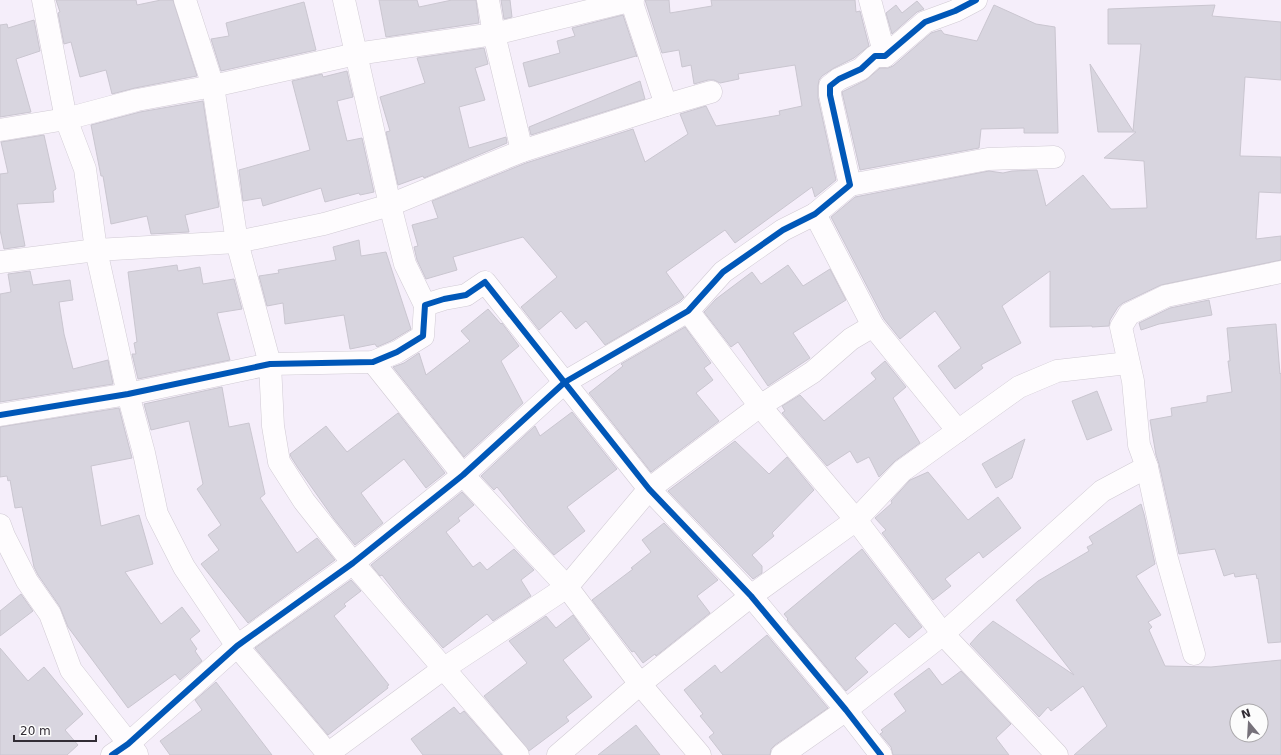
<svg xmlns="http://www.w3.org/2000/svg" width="1281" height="755" font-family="'DejaVu Sans',sans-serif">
<rect width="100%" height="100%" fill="#f5eefa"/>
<!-- building -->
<g fill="#d8d5df" stroke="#cac6d0" fill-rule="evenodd">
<polygon points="56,0 136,0 137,5 161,0 173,0 197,76 135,88 112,94 106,70 80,77 71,42 64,44 58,13 60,12"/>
<polygon points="379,0 417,0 419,7 452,0 476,0 479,23 386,37"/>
<polygon points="501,0 510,0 512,17 504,19"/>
<polygon points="645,0 669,0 670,13 712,6 711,0 855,0 856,12 860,11 869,46 854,58 834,68 822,76 819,80 818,86 818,98 836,180 815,197 812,187 735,243 725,230 666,272 684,297 680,301 605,345 586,321 576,329 561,311 539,330 521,307 557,277 523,237 453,257 457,270 426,279 417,260 414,247 418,246 412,225 438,218 432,201 526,163 633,129 645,162 688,134 680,114 706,106 716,126 780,115 779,111 802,106 795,65 738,74 739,79 720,83 714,80 708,80 694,84 691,65 682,67 679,50 662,53"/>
<polygon points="917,1 924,9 917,12 892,34 886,13 896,5 902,13"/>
<polygon points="304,2 316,50 221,71 211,39 229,36 226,23"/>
<polygon points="994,5 1036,24 1055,27 1058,133 1024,133 1024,128 981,129 979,148 860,170 842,92 866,80 880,68 888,68 893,66 931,33 941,30 944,34 977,41"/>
<polygon points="1215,5 1212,16 1281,22 1281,80 1245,77 1240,156 1281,157 1281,193 1259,192 1256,239 1281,236 1281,260 1161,285 1123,303 1118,307 1110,320 1109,326 1092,327 1092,326 1050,327 1050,271 1002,306 1021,343 981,365 983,368 955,389 938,366 961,348 935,311 900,339 884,319 831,217 855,197 989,171 1003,173 1012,171 1037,170 1046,206 1083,175 1111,209 1147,208 1144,161 1104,158 1136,132 1098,132 1090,64 1133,131 1141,44 1108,44 1108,9"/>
<polygon points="623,15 637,57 636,56 529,87 523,63 560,53 557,41 575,36 572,28"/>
<polygon points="34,20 40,51 16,59 31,112 0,117 0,25 7,24 8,28"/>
<polygon points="484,48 488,64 475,68 485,100 459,107 469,148 506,137 507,143 424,178 423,176 398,185 386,132 390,131 380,97 425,83 417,58"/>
<polygon points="347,71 353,97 337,101 347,141 362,138 374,192 360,195 359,193 325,202 321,188 263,206 261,198 243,201 239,170 310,150 292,81 322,74 323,77"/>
<polygon points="640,81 645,99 531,135 529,127"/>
<polygon points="203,101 219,207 185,215 189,232 151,234 147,216 111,224 103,176 101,176 91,125 140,112"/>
<polygon points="44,135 56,189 53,191 54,202 17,204 25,246 4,249 0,230 0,174 8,173 1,142"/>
<polygon points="359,240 361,256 386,252 411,329 391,341 377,347 375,344 350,349 344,315 285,324 283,303 267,306 259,276 279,273 278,270 336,260 333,247"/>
<polygon points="177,265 178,271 200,267 203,284 234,279 242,309 217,313 230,360 138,379 132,354 136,354 134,343 137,342 128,272"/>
<polygon points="788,265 803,286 830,269 846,300 793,333 810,358 768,386 738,342 731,347 704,312 716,299 752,272 761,284"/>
<polygon points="30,271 33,285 70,280 73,300 59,302 64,334 73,369 108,360 113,384 0,402 0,294 11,292 8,274"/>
<polygon points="1209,300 1212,315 1159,324 1141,330 1139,323 1170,308"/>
<polygon points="488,309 501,324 502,323 519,346 501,361 523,403 464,457 393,367 404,363 419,353 426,375 470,341 461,331"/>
<polygon points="1276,324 1280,374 1281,373 1281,642 1268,643 1258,578 1257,579 1256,574 1235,577 1234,573 1224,576 1215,549 1179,554 1159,464 1156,455 1150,420 1172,416 1171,408 1207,402 1207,396 1232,392 1228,361 1230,361 1227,328"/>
<polygon points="685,327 711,363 704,368 713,380 696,393 719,421 651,472 589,393 623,366 621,364"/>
<polygon points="885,361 906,387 893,398 920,443 895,461 879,477 869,457 857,463 850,451 827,466 782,413 785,411 782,406 800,395 824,421 876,379 871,373"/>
<polygon points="222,387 229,427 249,423 265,494 260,498 297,553 317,538 335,560 248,623 201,564 219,550 208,535 221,525 197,489 203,484 189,421 151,430 144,404"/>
<polygon points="1097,391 1112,430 1087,440 1072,401"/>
<polygon points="119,408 132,458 91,466 101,526 139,515 153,564 125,572 161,624 182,607 200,631 190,639 197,649 195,651 202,661 180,680 175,674 128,708 68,627 60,607 38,575 34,567 22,507 15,508 10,480 8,481 7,476 0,477 0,427"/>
<polygon points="572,412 617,469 567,507 585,531 554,555 529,527 497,487 494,490 481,476 535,426 540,436"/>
<polygon points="398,413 445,473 426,488 404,459 361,493 383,523 355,545 334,519 298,468 291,457 290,454 326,426 347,452"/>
<polygon points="1025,439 1012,478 996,488 982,464"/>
<polygon points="735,441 769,474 787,457 814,490 772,533 774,536 752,555 762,566 762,573 753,579 668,491"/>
<polygon points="928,472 968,520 998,497 1021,528 983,558 979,552 945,579 951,586 933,600 882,533 886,530 875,518 892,503 891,501 910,480"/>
<polygon points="462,492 474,505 458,518 460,521 446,532 473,567 480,562 487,570 514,549 534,570 521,580 531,596 493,621 487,614 443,648 404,603 382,575 380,576 371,565"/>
<path d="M1141,504l3,10 11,50 -19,12 25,39 -13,7 4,5 -3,3 16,36 46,1 70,-7v95h-207l33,-29 -24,-40 -32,25 -3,-4 -9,10 -69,-73 9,-10 14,-13 81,54 -58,-75 22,-19 51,-30 -2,-4 6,-3 -4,-7zM1237,711h24v24h-24z"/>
<polygon points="664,523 718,580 697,596 710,613 656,656 655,654 643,663 634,651 632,652 592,600 633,569 631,568 651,552 642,540"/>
<polygon points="862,549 922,627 909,638 895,623 855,658 868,672 846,691 787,620 788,619 784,614"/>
<polygon points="351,580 361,591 344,604 346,606 334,616 389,685 387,686 388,688 328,735 255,648"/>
<polygon points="21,594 33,611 0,636 0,611"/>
<polygon points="573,615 590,639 563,660 592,697 566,717 569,721 529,751 484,696 527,663 509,641 546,616 556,628"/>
<polygon points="767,635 828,708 775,745 771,749 770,755 723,755 709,737 714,733 700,716 703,714 684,690 715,665 721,673"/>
<polygon points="0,648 28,681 44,667 83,714 65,730 78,745 67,755 0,755"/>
<polygon points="929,668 942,685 961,671 1011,724 996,738 1009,755 893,755 891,747 880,734 883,732 881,730 906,711 894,694"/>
<polygon points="216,682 272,755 170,755 160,741 202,710 195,700"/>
<polygon points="454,707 460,714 464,711 502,755 423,755 411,739"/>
<polygon points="636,725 660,755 598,755"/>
</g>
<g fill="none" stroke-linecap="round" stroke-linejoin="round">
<defs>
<g id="street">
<polyline points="43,0 66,119 85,169 96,250 128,394 144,453 157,514 184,567 237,646 329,755"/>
<polyline points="185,0 213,86 237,242 270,364 273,426 279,462 304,501 353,563 518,755"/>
<polyline points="344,0 390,205 405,264 425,305"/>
<polyline points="488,0 494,34 522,151"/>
<polyline points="631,0 666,105"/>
<polyline points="870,0 885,56"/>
<polyline points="0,130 66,119 137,100 213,86 356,54 494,34 633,0"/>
<polyline points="850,185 988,159 1054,157"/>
<polyline points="815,214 873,326 958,431"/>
<polyline points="0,262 96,250 237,242 324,224 390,205 522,151 666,105 711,92"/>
<polyline points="688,311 760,406 856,520 943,634 1057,755"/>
<polyline points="373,362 463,475 567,587 640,684 700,755"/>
<polyline points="0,415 128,394 270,364 373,362 397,352 423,336 425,305 444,299 466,295 485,282 649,489 751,596 846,710 881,755"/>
<polyline points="1147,467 1167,559 1194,654"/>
<polyline points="0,525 4,536 27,581 50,614 71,670 137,754"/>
<polyline points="112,755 128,744 237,646 353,563 463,475 565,382 688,311 723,272 783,230 815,214 850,185 830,95 830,86 839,79 861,69 875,56 885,56 925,22 955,11 976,0"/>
<polyline points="326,755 443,669 567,587 649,489 760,406 813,372 851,339 873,326"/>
<polyline points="558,755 640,684 751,596 856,520 902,471 1019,387 1057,371 1128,363"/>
<polyline points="782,755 846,710 943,634 1102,491 1147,467 1139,445 1133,381 1121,327 1129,314 1166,296 1281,272"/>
</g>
</defs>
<!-- street casing -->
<use href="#street" stroke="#d1cbd4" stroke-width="23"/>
<!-- street -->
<use href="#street" stroke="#fefcfe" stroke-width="22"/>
<defs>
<g id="cycleway">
<polyline points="0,415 128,394 270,364 373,362 397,352 423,336 425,305 444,299 466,295 485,282 649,489 751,596 846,710 881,755"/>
<polyline points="112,755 128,744 237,646 353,563 463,475 565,382 688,311 723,272 783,230 815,214 850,185 830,95 830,86 839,79 861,69 875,56 885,56 925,22 955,11 976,0"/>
</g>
</defs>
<!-- cycleway casing -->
<use href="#cycleway" stroke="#fcfcfc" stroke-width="8"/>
<!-- cycleway -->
<use href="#cycleway" stroke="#0057b8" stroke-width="6"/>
</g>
<!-- north arrow -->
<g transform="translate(1249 723) rotate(342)"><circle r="19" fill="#fcfcfc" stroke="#aba9ac"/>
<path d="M0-3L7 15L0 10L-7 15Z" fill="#76717a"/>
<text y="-6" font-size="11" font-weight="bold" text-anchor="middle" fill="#322d35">N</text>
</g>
<!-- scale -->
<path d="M14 735v6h82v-6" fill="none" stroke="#322d35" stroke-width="2"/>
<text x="20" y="735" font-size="12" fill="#322d35" stroke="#fcfcfc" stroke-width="3" paint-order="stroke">20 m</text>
</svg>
